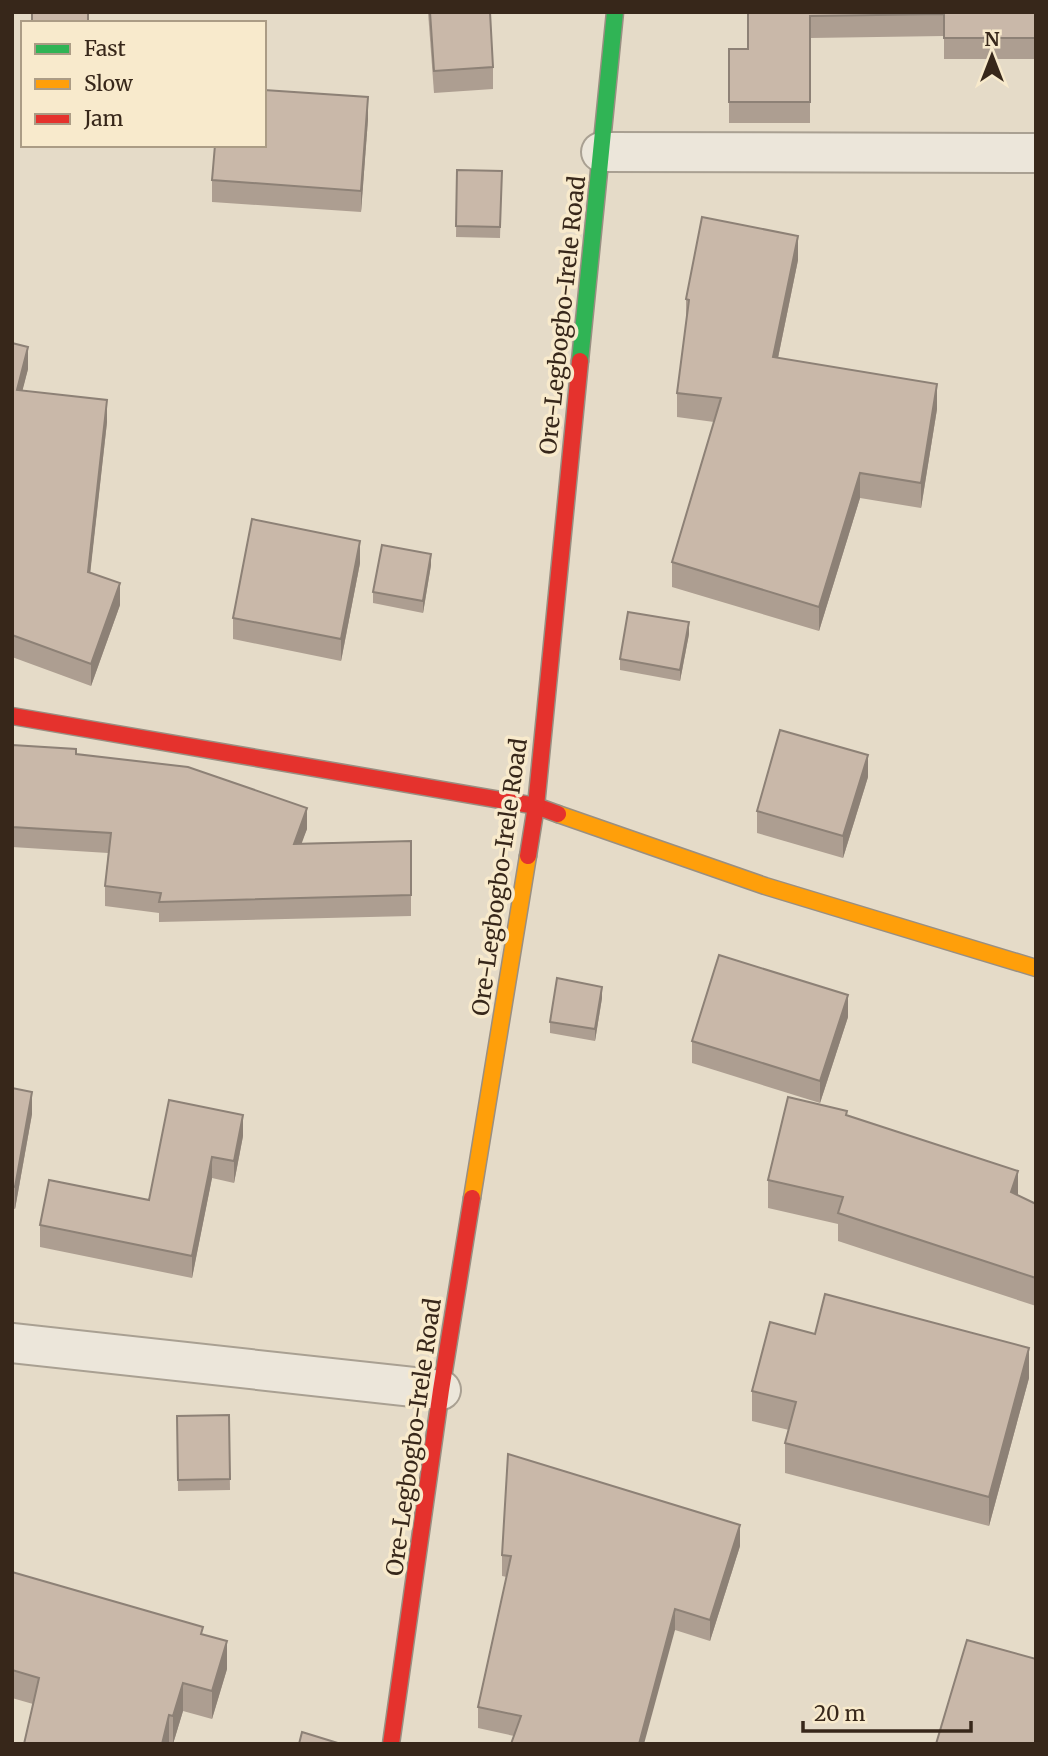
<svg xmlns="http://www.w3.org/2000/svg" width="1048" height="1756" font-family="Merriweather,serif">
<rect width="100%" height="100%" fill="#e5dbc8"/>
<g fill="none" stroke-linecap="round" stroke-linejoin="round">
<defs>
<g id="street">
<polyline points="601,152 1036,153"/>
<polyline points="12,1343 441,1390"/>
</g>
<polyline id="fast" points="580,361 615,12"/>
<g id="slow">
<polyline points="558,814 765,886 1036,968"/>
<polyline points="472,1198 528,856"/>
</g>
<g id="jam">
<polyline points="12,716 536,806 558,814"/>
<polyline points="528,856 536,806 580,361"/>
<polyline points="391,1744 441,1390 472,1198"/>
</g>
</defs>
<!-- street casing -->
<use href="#street" stroke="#a9a092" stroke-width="42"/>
<!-- fast casing -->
<use href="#fast" stroke="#998f82" stroke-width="19"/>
<!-- slow casing -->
<use href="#slow" stroke="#998f82" stroke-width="19"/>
<!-- jam casing -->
<use href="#jam" stroke="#998f82" stroke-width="19"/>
<!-- street -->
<use href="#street" stroke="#ece6da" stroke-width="38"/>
<!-- fast -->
<use href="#fast" stroke="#30b455" stroke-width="16"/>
<!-- slow -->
<use href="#slow" stroke="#ff9f0a" stroke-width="16"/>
<!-- jam -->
<use href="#jam" stroke="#e5322d" stroke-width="16"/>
</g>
<!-- wall -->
<g fill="#ad9e91">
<polygon points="428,12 490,12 493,67 493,89 434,93"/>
<polygon points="748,12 1036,12 1036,59 944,59 944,36 810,38 810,123 729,123 729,49 748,49"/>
<polygon points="368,119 361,212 212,202 212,180"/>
<polygon points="457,170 502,171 500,238 456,237"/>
<polygon points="798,260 778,358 937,409 921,508 860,498 819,631 672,587 672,562 714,422 677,417 677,393 686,323 686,299"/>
<polygon points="12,343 28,369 22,391 107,422 90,572 120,605 91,686 12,657"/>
<polygon points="360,563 341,661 233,639 233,618"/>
<polygon points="431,565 423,613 373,603 373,592"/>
<polygon points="689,634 680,681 620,670 620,659"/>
<polygon points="12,745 76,754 307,829 301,843 411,841 411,916 159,922 159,913 105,906 105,886 108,853 12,847"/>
<polygon points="868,777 843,858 757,833 757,811"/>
<polygon points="602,998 595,1041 550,1033 550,1022"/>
<polygon points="848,1017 820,1103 692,1063 692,1041"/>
<polygon points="12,1088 32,1114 15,1209 12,1208"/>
<polygon points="847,1116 1036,1204 1036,1306 838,1241 838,1224 768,1208 768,1180"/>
<polygon points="243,1136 234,1183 212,1178 192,1278 40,1247 40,1225 149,1200"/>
<polygon points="1029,1378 989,1526 785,1473 785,1443 789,1430 752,1421 752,1391"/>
<polygon points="229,1415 230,1490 178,1491 177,1416"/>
<polygon points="740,1546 710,1641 675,1630 514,1736 478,1728 478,1707 507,1577 502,1576 502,1555"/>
<polygon points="12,1572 203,1634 227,1669 212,1719 183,1711 173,1744 24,1744 33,1704 12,1698"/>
</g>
<!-- shaded-wall -->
<g fill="#8d8176">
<polygon points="368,97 368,119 361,212 361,191"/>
<polygon points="798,236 798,260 773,382 773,357"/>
<polygon points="28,347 28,369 17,412 17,390"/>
<polygon points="937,384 937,409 921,508 921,483"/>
<polygon points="107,400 107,422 88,593 88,572"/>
<polygon points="860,473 860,498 819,631 819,607"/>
<polygon points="360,541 360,563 341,661 341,639"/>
<polygon points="431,554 431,565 423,613 423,601"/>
<polygon points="120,583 120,605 91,686 91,664"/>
<polygon points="689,622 689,634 680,681 680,670"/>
<polygon points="868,755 868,777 843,858 843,836"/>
<polygon points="307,808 307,829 294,864 294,844"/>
<polygon points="602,987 602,998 595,1041 595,1029"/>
<polygon points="848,995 848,1017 820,1103 820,1081"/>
<polygon points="32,1092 32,1114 15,1209 15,1187"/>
<polygon points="243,1115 243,1136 234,1183 234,1161"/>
<polygon points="212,1157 212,1178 192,1278 192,1256"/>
<polygon points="1018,1171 1018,1199 1011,1192"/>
<polygon points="1029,1348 1029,1378 989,1526 989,1497"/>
<polygon points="740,1525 740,1546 710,1641 710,1620"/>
<polygon points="675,1609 675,1630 644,1744 639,1744"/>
<polygon points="227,1641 227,1669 212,1719 212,1691"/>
<polygon points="183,1683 183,1711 173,1744 173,1716"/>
<polygon points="169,1715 169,1744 162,1744"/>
</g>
<!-- building -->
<g fill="#c9b8a9" stroke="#8d8176" stroke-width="2">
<rect x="32" y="12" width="56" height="11"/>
<polygon points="430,12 490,12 493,67 434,71"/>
<polygon points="748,12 1036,12 1036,38 944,38 944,14 810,16 810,102 729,102 729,49 748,49"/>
<polygon points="264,90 368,97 361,191 212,180 215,145 264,145"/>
<polygon points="457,170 502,171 500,227 456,226"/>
<polygon points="702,217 798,236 773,357 937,384 921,483 860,473 819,607 672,562 721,398 677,393 689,300 686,299"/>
<polygon points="12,343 28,347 17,390 107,400 88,572 120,583 91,664 12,635"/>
<polygon points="252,519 360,541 341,639 233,618"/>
<polygon points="382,545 431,554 423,601 373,592"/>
<polygon points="628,612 689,622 680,670 620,659"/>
<polygon points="780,730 868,755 843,836 757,811"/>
<polygon points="12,745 76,749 76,754 188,767 307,808 294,844 411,841 411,895 159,902 161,893 105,886 111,833 12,827"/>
<polygon points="719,955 848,995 820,1081 692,1041"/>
<polygon points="557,978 602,987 595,1029 550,1022"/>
<polygon points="12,1088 32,1092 15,1187 12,1186"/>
<polygon points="788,1097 847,1111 846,1115 1018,1171 1011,1192 1036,1204 1036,1278 838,1213 843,1197 768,1180"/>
<polygon points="169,1100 243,1115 234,1161 212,1157 192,1256 40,1225 49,1180 149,1200"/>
<polygon points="825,1294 1029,1348 989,1497 785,1443 796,1402 752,1391 770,1322 815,1334"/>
<polygon points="229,1415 230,1479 178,1480 177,1416"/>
<polygon points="508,1454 740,1525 710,1620 675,1609 639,1744 511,1744 521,1716 478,1707 511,1556 502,1555"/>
<polygon points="12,1572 203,1627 201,1634 227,1641 212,1691 183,1683 173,1716 169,1715 162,1744 24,1744 39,1678 12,1670"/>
<polygon points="967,1640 1036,1659 1036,1744 936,1744"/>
<polygon points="302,1732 341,1744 299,1744"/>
</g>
<g text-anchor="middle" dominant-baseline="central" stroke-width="7" stroke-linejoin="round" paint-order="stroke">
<!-- street labels -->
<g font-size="23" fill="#37271a" stroke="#f8eacc">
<text transform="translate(562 315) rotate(-84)">Ore-Legbogbo-Irele Road</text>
<text transform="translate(499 877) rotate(-82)">Ore-Legbogbo-Irele Road</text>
<text transform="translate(413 1437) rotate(-82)">Ore-Legbogbo-Irele Road</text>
</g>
</g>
<!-- border -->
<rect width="1048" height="1756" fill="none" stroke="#37271a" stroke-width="28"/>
<!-- legend -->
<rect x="21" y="21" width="245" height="126" fill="#f8eacc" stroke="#ab9c85" stroke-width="2"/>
<rect x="35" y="44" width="35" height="10" fill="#30b455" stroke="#ab9c85" stroke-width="2"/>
<text x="84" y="56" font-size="21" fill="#37271a">Fast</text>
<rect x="35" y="79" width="35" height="10" fill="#ff9f0a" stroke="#ab9c85" stroke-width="2"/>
<text x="84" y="91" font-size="21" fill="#37271a">Slow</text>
<rect x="35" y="114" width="35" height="10" fill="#e5322d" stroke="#ab9c85" stroke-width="2"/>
<text x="84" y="126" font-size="21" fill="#37271a">Jam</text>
<!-- north arrow -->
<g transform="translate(992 56)" stroke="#f8eacc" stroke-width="5" paint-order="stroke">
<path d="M0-5L12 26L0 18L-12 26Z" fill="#37271a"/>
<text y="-10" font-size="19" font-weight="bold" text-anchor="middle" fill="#37271a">N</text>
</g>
<!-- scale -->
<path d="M803 1721v10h168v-10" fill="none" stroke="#37271a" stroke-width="3.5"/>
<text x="814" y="1721" font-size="21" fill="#37271a" stroke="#f8eacc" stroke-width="5" paint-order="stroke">20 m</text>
</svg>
